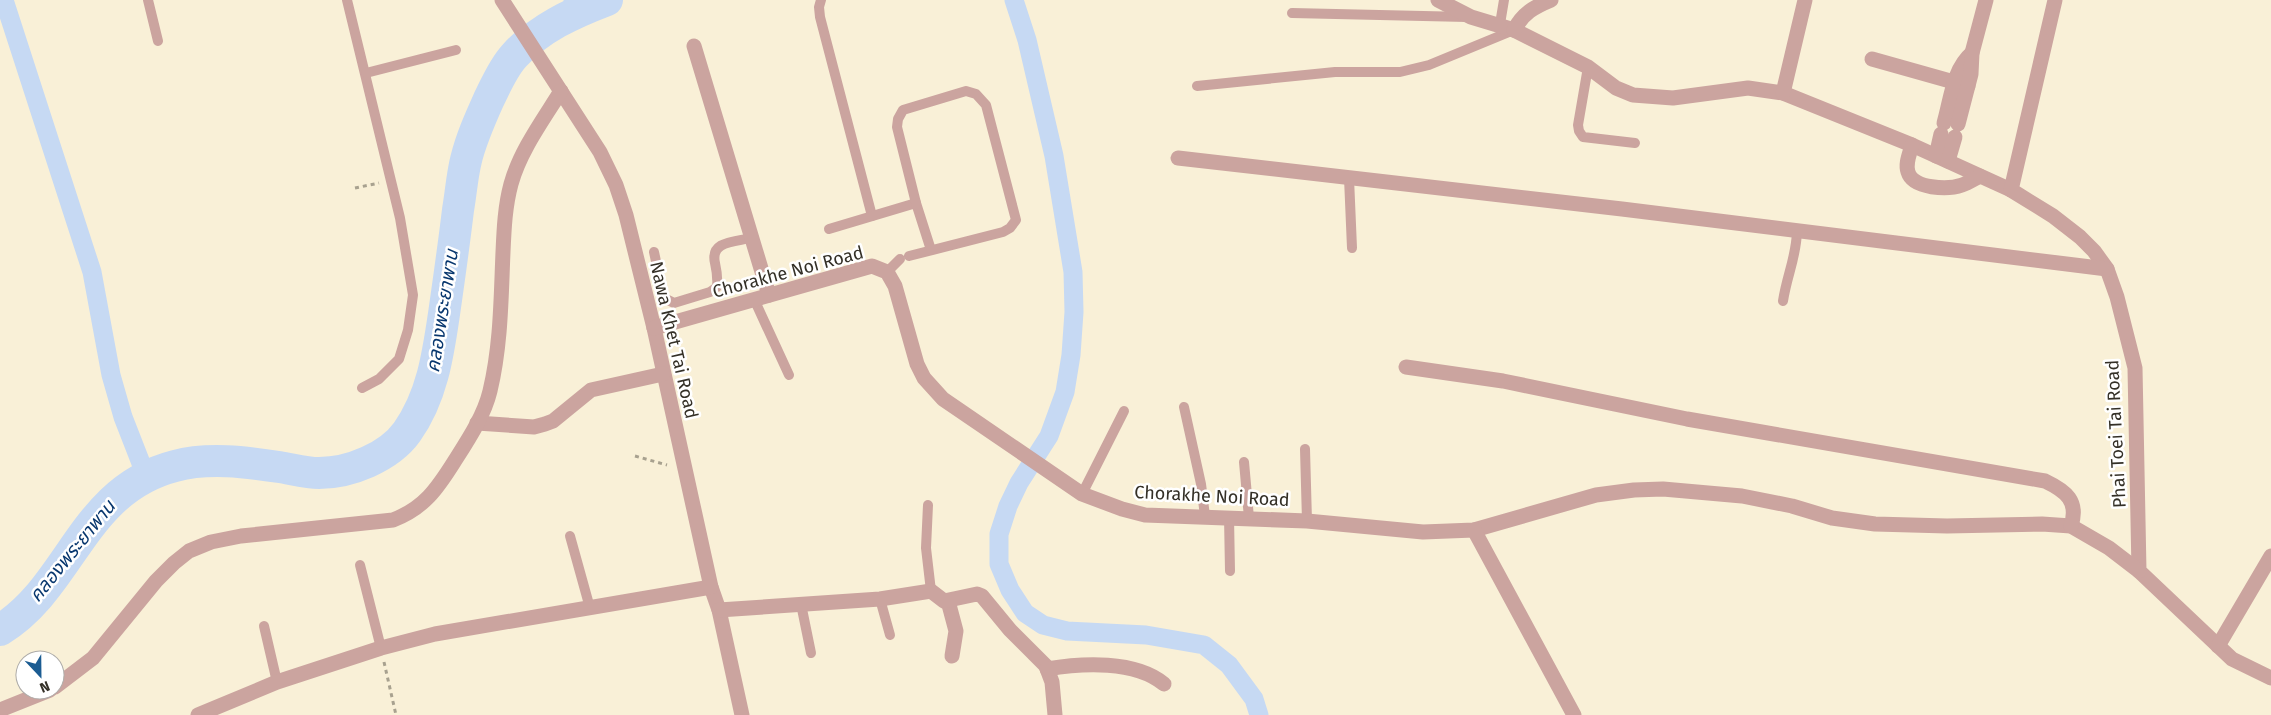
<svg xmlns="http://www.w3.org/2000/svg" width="2271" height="715" font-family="'Fira Sans','Noto Sans Thai',sans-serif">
<rect width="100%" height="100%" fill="#f9f0d7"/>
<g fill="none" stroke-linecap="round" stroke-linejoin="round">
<!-- canal -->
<g stroke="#c6d9f3" stroke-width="19">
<polyline points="4,0 92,272 111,375 123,417 146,476"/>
<polyline points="573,0 579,11"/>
<polyline points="1014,0 1027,40 1054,156 1073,272 1074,312 1071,355 1065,392 1049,436 1019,483 1008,506 999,534 999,564 1010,590 1025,613 1043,625 1067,631 1146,635 1204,645 1229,665 1254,699 1259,715"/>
</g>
<!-- river -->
<path stroke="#c6d9f3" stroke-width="32" d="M0,630c72,-44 81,-140 175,-164 33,-9 71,-4 104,1 13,2 27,6 40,6 31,0 70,-16 88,-41 25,-35 31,-77 37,-118 5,-35 10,-70 14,-104 3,-17 4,-34 8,-50 5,-21 14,-41 23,-61 7,-14 14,-31 25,-43 25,-28 59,-43 93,-56"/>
<!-- path -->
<g stroke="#a8a18f" stroke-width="3" stroke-dasharray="4 4" stroke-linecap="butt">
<polyline points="355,188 379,183"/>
<polyline points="635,456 667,465"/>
<polyline points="384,662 396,715"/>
</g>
<!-- lane -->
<g stroke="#cba49f" stroke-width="10">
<polyline points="148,0 158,41"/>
<polyline points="347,0 400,218 413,295 408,330 399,359 379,379 362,388"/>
<polyline points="821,0 819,7 820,17 872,216"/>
<polyline points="1292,13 1467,17"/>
<polyline points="1500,24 1504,0"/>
<polyline points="1588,67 1578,125 1579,131 1583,137 1635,143"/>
<polyline points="366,73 456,50"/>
<polyline points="1197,86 1335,72 1400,72 1429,65 1514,30"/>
<polyline points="1349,178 1352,248"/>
<polyline points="829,229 916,203"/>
<path d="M654,252l9,42 3,5 8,4 36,-11 7,-5c1,-9 0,-15 -2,-24 -5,-22 19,-21 36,-25"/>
<polyline points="909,256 1003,232 1010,228 1016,220 986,105 976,94 966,91 903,110 898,119 897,127 916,203 931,250"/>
<polyline points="887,272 900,259"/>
<polyline points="754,299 789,375"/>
<path d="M1783,301c4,-26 13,-43 14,-69"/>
<polyline points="1184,407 1201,484 1205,516"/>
<polyline points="1305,449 1307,521"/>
<polyline points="1244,462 1249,518"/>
<polyline points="1082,494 1124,411"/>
<polyline points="928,505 926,548 931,591"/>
<polyline points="1229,517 1230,571"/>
<polyline points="570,536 590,608"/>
<polyline points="360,565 381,648"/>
<polyline points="880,599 890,635"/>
<polyline points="801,604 811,653"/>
<polyline points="264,626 277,682"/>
</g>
<!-- street -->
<g stroke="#cba49f" stroke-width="15">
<polyline points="502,0 600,152 616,185 626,215 654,328 711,587 719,610 742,715"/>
<polyline points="1438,0 1471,17 1514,30 1588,67 1616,88 1633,95 1673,98 1748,88 1783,93 1912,145 2011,190"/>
<polyline points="2055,0 2011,190 2053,216 2080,237 2094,251 2107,269 2117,297 2135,368 2139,571 2232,659 2271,678"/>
<path d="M1514,30c9,-17 20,-23 37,-30"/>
<polyline points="694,46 769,295"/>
<polyline points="1872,59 1968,86"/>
<polyline points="1783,93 1805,0"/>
<path d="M1944,123c7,-24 9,-54 28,-70"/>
<polyline points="1958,124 1971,74 1972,53 1986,0"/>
<path d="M1912,145c-2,8 -7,18 -4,27 5,17 40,18 54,13 6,-2 12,-6 18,-9"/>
<polyline points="1936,156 1941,134"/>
<polyline points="1178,158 1622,209 2107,269"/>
<polyline points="1948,161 1955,137"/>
<polyline points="654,328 872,266 887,272 895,286 917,364 924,378 943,399 1082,494 1122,509 1145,515 1307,521 1423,532 1474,530 1596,495 1634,490 1663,489 1742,496 1792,506 1832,518 1875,524 1947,526 2042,524 2071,526 2109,548 2139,571"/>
<path d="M1406,367l97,14 184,38 358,62c21,10 34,20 26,45"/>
<polyline points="477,423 534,427 545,424 553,421 591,390 663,374"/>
<polyline points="1474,530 1574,715"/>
<polyline points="948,601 956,631 952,656"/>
<polyline points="719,610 880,599 931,591 944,601 977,594 982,596 1010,630 1046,666 1052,682 1055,715"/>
<polyline points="2218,646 2271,556"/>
<path d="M1047,669c35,-6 88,-9 117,15"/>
<path d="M55,687l38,-29 63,-77 18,-18 15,-12 22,-9 30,-6 152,-16c31,-12 44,-31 61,-58 14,-22 30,-46 36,-71 11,-46 11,-93 13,-139 1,-23 2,-46 8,-68 9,-33 32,-64 50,-93"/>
<polyline points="0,710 50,690"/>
<polyline points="198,715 277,682 381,648 435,634 711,587"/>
</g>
</g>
<g text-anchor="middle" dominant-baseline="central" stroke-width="5" stroke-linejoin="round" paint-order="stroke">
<!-- street labels -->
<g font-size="18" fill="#343027" stroke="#fff">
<text transform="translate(788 272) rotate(-15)">Chorakhe Noi Road</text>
<text transform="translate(674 340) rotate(77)">Nawa Khet Tai Road</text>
<text transform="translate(2116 434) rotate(-93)">Phai Toei Tai Road</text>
<text transform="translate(1212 496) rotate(3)">Chorakhe Noi Road</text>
</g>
<!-- water labels -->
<g font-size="19" font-style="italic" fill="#08376e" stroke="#fff">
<text transform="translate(442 311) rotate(-81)">คลองพระยาพาน</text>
<text transform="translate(72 551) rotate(-51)">คลองพระยาพาน</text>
</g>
</g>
<!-- north arrow -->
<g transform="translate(40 675) rotate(158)"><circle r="24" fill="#ffffff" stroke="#aeaca9"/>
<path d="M0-4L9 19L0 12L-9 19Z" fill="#1b5c92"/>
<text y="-8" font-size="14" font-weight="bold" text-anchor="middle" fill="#343027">N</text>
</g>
</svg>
